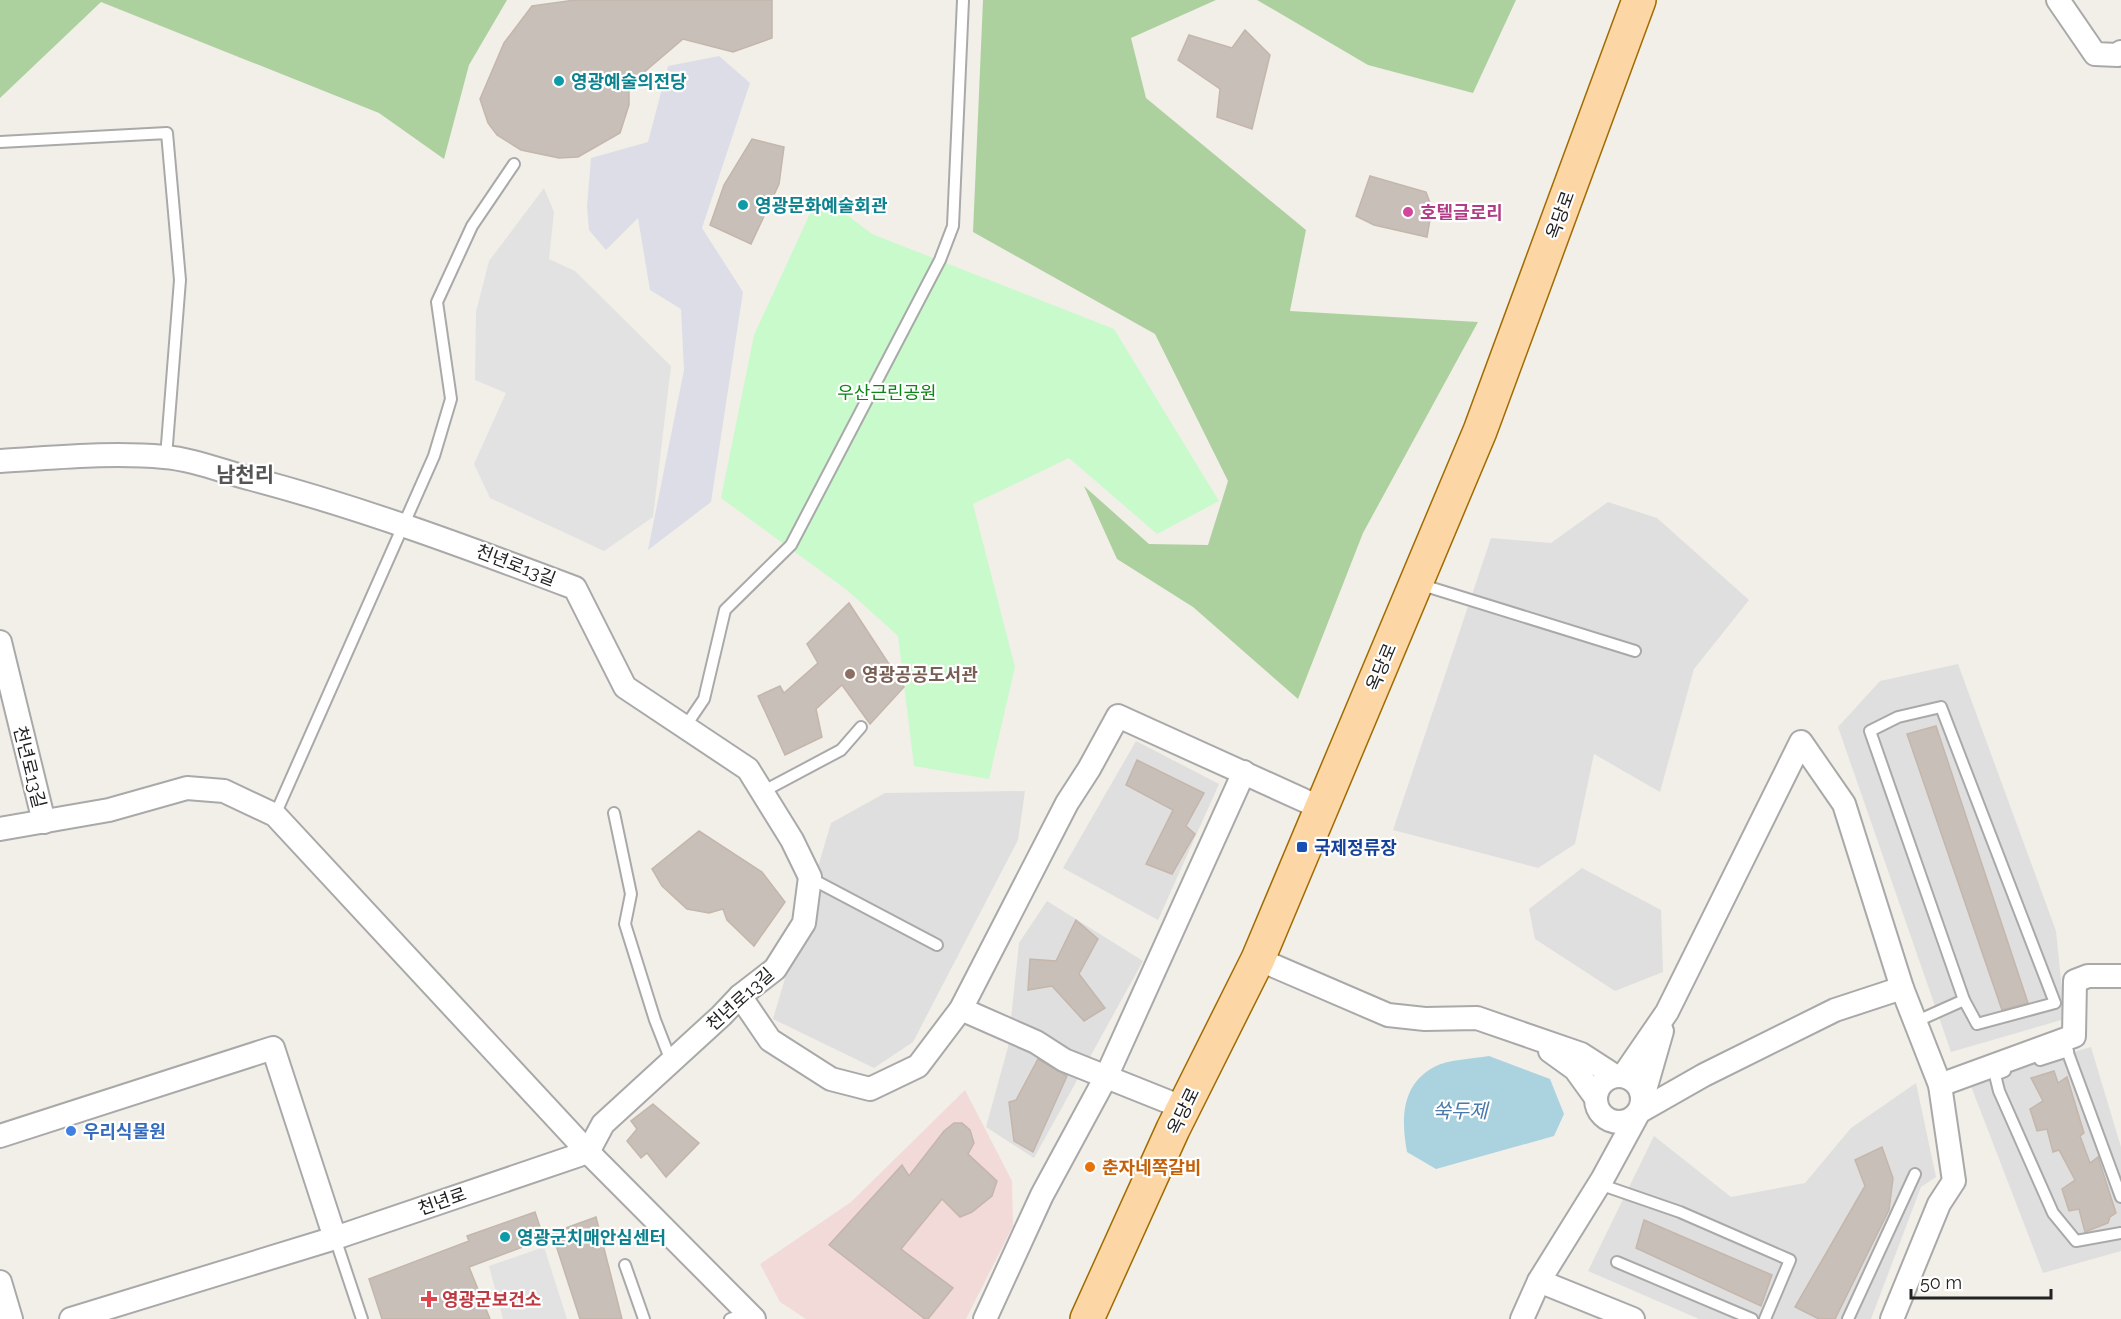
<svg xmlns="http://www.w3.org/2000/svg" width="2121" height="1319" font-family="Raleway,'Noto Sans KR',sans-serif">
<rect width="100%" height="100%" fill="#f2efe9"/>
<!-- residential -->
<g fill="#e0dfdf">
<polygon points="1608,502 1657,518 1749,600 1694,669 1660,792 1594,754 1575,844 1538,868 1393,830 1491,538 1551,543"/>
<polygon points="1958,664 2056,931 2065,1019 1951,1052 1838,727 1880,681"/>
<polygon points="1136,741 1219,784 1158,920 1063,868"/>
<polygon points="1025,791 1018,840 913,1042 874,1068 773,1019 831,823 885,793"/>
<polygon points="1582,868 1661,910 1663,972 1615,991 1535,939 1529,909"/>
<polygon points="1047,901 1143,961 1034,1158 986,1127 1008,1047 1019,943"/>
<polygon points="2091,1047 2121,1147 2121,1251 2043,1273 1969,1081"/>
<polygon points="1916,1083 1936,1177 1921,1187 1871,1319 1699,1319 1588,1271 1654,1136 1731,1197 1805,1183 1851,1128"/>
</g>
<!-- commercial -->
<polygon fill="#f2dad9" points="965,1090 1012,1181 1013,1226 966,1319 806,1319 780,1302 760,1264 851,1202"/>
<!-- forest -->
<g fill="#add19e">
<polygon points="0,0 507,0 469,65 444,159 379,113 101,2 0,98"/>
<polygon points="983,0 1216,0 1131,38 1146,98 1306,230 1290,311 1478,322 1363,533 1298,699 1193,607 1117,559 1084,486 1149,544 1208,545 1228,481 1155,334 973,232"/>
<polygon points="1257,0 1516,0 1473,93 1368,65"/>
</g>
<!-- park -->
<polygon fill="#c8facc" points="819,194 872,234 1114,329 1219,501 1157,534 1069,458 973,504 1015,667 989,779 914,766 898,636 847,590 721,498 754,335"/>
<!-- parking -->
<g fill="#e2e2e2">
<polygon points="544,188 554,212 549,259 575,271 671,366 653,517 604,551 490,498 474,464 506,393 475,380 476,312 489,261"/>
<polygon points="544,1247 567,1319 503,1319 489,1266"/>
</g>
<!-- plaza -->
<polygon fill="#dddde8" points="719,56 750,83 702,228 743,292 711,502 648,550 684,370 681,309 650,290 638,218 606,250 589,230 587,206 591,158 648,142 668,66"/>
<!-- water -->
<path fill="#aad3df" d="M1489,1056l61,23 14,35 -10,22 -118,33 -29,-17c-6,-33 -6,-67 27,-85 15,-8 39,-8 55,-11z"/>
<!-- building -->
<g fill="#c7bfb8" stroke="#c4b6ab" stroke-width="1.5">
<polygon points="575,0 772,0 772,38 733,52 683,39 629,85 629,105 620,133 578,157 559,158 521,150 497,135 488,123 480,99 504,43 532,6"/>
<polygon points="1245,30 1270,55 1252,129 1217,117 1220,89 1178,60 1189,35 1232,48"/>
<polygon points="752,139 784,147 779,184 751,244 710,225 724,185"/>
<polygon points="1370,176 1426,192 1432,208 1427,237 1374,225 1356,216"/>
<polygon points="849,603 904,687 870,724 842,685 816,709 822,737 785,755 758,696 780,686 784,693 818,663 807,644"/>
<polygon points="1936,726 2028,1003 2002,1010 1907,734"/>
<polygon points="1137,760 1204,793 1186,826 1195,834 1172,874 1146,864 1173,810 1126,785"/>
<polygon points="699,831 762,872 785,902 754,946 727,920 723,909 709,913 687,909 662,886 652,869"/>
<polygon points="1076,920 1098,939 1079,974 1105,1008 1084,1021 1052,986 1028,990 1030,959 1056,961"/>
<polygon points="1038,1059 1067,1076 1033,1152 1014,1141 1009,1102 1016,1100"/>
<polygon points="2054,1071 2058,1083 2067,1077 2084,1133 2080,1136 2090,1163 2098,1157 2116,1213 2110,1217 2108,1223 2085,1232 2079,1209 2069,1211 2062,1189 2075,1180 2059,1150 2053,1152 2047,1129 2037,1131 2030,1109 2043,1101 2031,1078"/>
<polygon points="653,1104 699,1143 666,1177 647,1153 641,1158 627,1141 637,1129 631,1121"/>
<polygon points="954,1123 962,1123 970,1130 974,1143 968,1154 997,1181 992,1196 972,1212 960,1217 942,1199 901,1249 953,1288 928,1319 925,1319 829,1245 902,1165 909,1176 944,1131"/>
<polygon points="1882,1147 1893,1178 1889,1210 1835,1319 1819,1319 1795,1307 1865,1186 1855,1160"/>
<polygon points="535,1212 544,1239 469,1267 490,1319 382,1319 369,1279 469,1241 467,1236"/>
<polygon points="596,1217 622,1319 580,1319 552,1233"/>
<polygon points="1644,1220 1772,1275 1761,1306 1636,1248"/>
</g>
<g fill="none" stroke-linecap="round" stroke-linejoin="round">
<defs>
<g id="service">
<polyline points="0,142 167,133 180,280 166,457"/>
<polyline points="1419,584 1635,651"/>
<polygon points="1941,707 2055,1003 1977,1024 1964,1000 1870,731 1898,717"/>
<polyline points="685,727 704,699 725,610 791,545 940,260 953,226 963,0"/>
<polyline points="762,792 841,750 861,727"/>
<polyline points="614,813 631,894 625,924 655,1020 671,1061"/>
<polyline points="275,815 434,456 451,399 437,302 472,226 514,164"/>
<polyline points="810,878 937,945"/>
<polyline points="1915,1022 1964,1000"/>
<polyline points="2065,1045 2121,1197"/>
<polyline points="2040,1060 2068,1051"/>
<polyline points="2005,1071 1995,1075 1999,1091 2053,1213 2076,1241 2121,1233"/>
<polyline points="1599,1184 1680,1212 1790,1260 1765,1319"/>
<polyline points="335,1238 362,1319"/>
<polyline points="1617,1262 1752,1319"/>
<polyline points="625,1265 644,1319"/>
<polyline points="730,1319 747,1313"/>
<polyline points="1848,1319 1915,1174"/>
</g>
<g id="minor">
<polyline points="2058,0 2095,54 2118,55 2121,52"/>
<path d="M0,461c54,-3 109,-9 164,-4 29,2 60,15 88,22 110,29 217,69 323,109l50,99 123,82 44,71 18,37 -6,46 -29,46 -35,27 -19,20 -118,108 -15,28 -313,-337 -51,-24 -37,-3 -78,22 -109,19"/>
<polyline points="0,642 44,822"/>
<polyline points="1258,959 1388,1015 1425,1019 1477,1018 1581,1054 1615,1076"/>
<polyline points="740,996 770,1040 831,1079 870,1089 918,1066 961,1009 1067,803 1089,769 1118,716 1321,808"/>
<polyline points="961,1009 1036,1042 1064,1060 1184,1108"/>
<polyline points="1550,1051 1575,1069 1596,1098"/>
<circle cx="1619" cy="1099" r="23"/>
<polyline points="1623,1076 1667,1012 1801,742 1844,804 1902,988 1940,1085 1954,1181 1939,1204 1892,1319"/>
<polyline points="1940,1085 2074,1036 2075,981 2088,976 2121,976"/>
<polyline points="1643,1097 1662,1031"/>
<polyline points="0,1136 273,1048 335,1238"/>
<polyline points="1539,1281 1633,1319"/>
<polyline points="0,1282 11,1319"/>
<polyline points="71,1319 335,1238 588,1152 754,1319"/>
<polyline points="985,1319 1042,1195 1107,1075 1244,772"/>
<polyline points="1522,1319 1539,1281 1603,1178 1639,1112 1704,1075 1835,1010 1902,988"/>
</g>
<polyline id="primary" points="1087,1319 1173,1129 1258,959 1480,431 1639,0"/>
</defs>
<!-- service casing -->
<use href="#service" stroke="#a9a9a9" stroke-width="14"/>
<!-- minor casing -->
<use href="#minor" stroke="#a9a9a9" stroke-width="26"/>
<!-- primary casing -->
<use href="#primary" stroke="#a06b00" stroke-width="36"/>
<!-- service -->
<use href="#service" stroke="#fff" stroke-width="10"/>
<!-- minor -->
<use href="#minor" stroke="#fff" stroke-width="22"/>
<!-- primary -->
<use href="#primary" stroke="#fcd6a4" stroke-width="33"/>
</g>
<!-- markers -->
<g fill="#0f9aa8" stroke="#fff" stroke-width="2">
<circle cx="559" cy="81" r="6"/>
<circle cx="743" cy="205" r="6"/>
<circle cx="505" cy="1237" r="6"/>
</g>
<circle fill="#d1479c" stroke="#fff" stroke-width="2" cx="1408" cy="212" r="6"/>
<circle fill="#8d6e63" stroke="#fff" stroke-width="2" cx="850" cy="674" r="6"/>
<rect fill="#1a4fb4" stroke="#fff" stroke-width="2" x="1296" y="841" width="12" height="12" rx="3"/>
<circle fill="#3f7fe0" stroke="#fff" stroke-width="2" cx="71" cy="1131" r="6"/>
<circle fill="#e8710a" stroke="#fff" stroke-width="2" cx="1090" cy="1167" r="6"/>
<path fill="#e0444e" stroke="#fff" stroke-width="2" d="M426 1290h6v6h6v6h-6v6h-6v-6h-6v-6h6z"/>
<g text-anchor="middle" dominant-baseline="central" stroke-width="4.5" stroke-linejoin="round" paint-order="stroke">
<!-- culture labels -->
<g font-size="18" font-weight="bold" fill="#0d838f" stroke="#fff" text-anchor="start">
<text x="571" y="81">영광예술의전당</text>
<text x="755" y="205">영광문화예술회관</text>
<text x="517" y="1237">영광군치매안심센터</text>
</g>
<!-- hotel labels -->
<g font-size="18" font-weight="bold" fill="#b23c85" stroke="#fff" text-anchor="start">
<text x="1420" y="212">호텔글로리</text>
</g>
<!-- street labels -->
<g font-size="18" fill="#222" stroke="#fff">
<text transform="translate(1560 215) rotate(-70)">옥당로</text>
<text transform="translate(516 565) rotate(21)">천년로13길</text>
<text transform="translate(1381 667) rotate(-67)">옥당로</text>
<text transform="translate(30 767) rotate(76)">천년로13길</text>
<text transform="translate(740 999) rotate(-42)">천년로13길</text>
<text transform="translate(1183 1111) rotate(-64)">옥당로</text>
<text transform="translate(442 1201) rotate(-19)">천년로</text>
</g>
<!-- park labels -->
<g font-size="18" fill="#0c8416" stroke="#fff">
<text x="887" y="392">우산근린공원</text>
</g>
<!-- education labels -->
<g font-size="18" font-weight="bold" fill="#785e54" stroke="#fff" text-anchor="start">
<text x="862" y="674">영광공공도서관</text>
</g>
<!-- transit labels -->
<g font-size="18" font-weight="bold" fill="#164399" stroke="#fff" text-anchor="start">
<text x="1314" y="847">국제정류장</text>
</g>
<!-- shop labels -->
<g font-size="18" font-weight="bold" fill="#366cbe" stroke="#fff" text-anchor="start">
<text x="83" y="1131">우리식물원</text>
</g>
<!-- food labels -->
<g font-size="18" font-weight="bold" fill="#c56008" stroke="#fff" text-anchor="start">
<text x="1102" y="1167">춘자네쪽갈비</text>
</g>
<!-- health labels -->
<g font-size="18" font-weight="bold" fill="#be3a42" stroke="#fff" text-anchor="start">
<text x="442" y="1299">영광군보건소</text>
</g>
<!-- water labels -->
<g font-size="20" font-style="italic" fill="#4a7aab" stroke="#fff">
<text x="1460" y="1111">쑥두제</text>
</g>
<!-- quarter labels -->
<g font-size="21" font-weight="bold" fill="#555" stroke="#fff">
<text x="245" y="474">남천리</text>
</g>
</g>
<!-- scale -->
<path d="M1911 1289v9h140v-9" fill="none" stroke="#222222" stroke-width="3"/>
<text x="1920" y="1289" font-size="18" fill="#222222" stroke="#ffffff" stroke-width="4.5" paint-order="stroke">50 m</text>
</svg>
